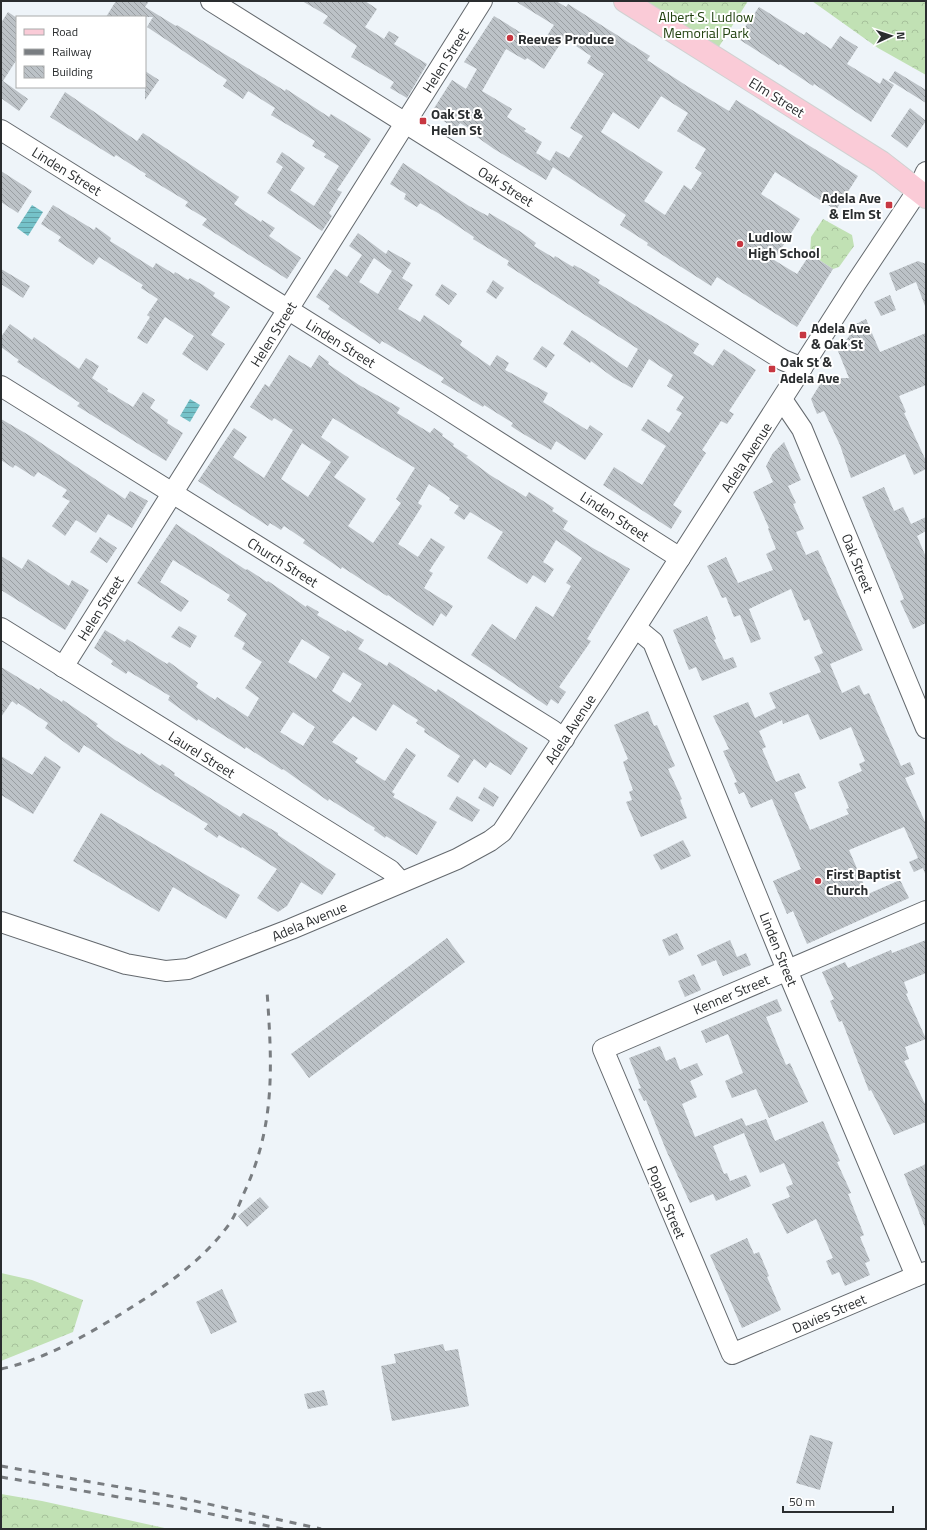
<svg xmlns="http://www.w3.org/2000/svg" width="927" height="1530" font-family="'Titillium Web',sans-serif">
<defs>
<pattern id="forest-crowns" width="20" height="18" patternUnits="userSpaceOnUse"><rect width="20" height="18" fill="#c1e1b4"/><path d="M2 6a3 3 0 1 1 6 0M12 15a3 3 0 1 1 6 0" fill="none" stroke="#a6c19b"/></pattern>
<pattern id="water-rules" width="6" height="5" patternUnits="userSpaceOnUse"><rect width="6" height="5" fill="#75c2c9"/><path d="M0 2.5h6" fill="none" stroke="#609ea4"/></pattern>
<pattern id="building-back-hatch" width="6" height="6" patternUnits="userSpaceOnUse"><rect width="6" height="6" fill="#bcc2c7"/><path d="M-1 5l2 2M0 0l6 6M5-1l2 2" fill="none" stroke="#999ea2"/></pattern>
</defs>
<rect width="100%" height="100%" fill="#eef4f9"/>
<!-- forest -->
<g fill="url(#forest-crowns)">
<polygon points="625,1 748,1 713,56"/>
<polygon points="812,1 926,1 926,75 878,48"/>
<polygon points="823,219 852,235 854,246 839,267 833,269 810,254 811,237"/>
<polygon points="1,1273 32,1280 83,1300 73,1332 1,1361"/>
<polygon points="1,1494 42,1501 169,1529 1,1529"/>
</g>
<!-- water -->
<g fill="url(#water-rules)">
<polygon points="32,205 43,212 28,236 17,228"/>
<polygon points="190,399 200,405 190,422 180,416"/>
</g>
<!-- building -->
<g fill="url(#building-back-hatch)" fill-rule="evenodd">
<polygon points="116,1 149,1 145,7 176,26 177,25 285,91 286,89 329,117 331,114 371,139 337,190 342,192 329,213 332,216 322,231 267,193 283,167 276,162 282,152 305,168 290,190 314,206 339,166 324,157 326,154 312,146 315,141 271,115 275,108 248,91 243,99 223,86 227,80 147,27 153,17 106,17"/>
<polygon points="302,1 365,1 377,9 365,27 384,39 389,31 399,37 394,44 427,64 407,98 390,88 394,82 351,57 357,46 323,23 328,16"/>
<path d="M515,1h41l10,6 2,-3 82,52 -3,4 40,26 42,25 7,-11 122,76 -22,34 -61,-38 -14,22 39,25 -26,41 23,14 13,-20 23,15 -36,58 -80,-50 -6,9 -64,-41 1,-2 -28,-18 6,-10 -73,-48 -7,13 -52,-31 -17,-12 2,-3 -19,-11 -4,6 -25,-16 21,-33 14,9 11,-20 -13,-7 30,-46 47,29 13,-20zM564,38l27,18 -4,7 17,11 -34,54 13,8 -14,22 -13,-7 -6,10 -14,-8 6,-11 -18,-11 2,-2 -19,-12 5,-8 -30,-18 24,-42 19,11 2,-2 17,11zM661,96l27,17 -11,18 29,18 -11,19 7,5 -11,17 -7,-5 -19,30 -21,-14 19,-29 -62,-40 12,-20 26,17z"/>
<polygon points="759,7 804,35 806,32 831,49 840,36 858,47 847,64 880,84 883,78 894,85 871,122 814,84 813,86 780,64 779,65 737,38"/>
<polygon points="8,12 17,18 17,59 3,81 28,99 19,111 1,98 1,23"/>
<polygon points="145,71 159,80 145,100"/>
<polygon points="895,71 926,90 926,103 889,80"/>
<polygon points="65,92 137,141 143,133 239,197 234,204 261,222 262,220 275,228 269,236 301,258 287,279 202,225 207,219 185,206 188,202 145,176 146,174 116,155 114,157 50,117"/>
<polygon points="910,108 926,121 907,148 891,136"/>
<polygon points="403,163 469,206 488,216 489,213 521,232 536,243 534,246 554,258 555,256 573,267 574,265 587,272 600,280 598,283 699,344 693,353 713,366 724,349 756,370 729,411 734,414 727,424 721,421 702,450 706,453 673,505 682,511 671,529 603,485 614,467 642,485 666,446 641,430 648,419 669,433 682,413 676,410 684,397 667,386 673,375 649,359 632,388 614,378 591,361 590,363 563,344 572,330 627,368 638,349 507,265 509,261 473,239 474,237 438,213 420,203 417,207 404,199 406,194 390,184"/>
<polygon points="1,171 32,191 18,213 1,202"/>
<polygon points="53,205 94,230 96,227 111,238 110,241 153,268 156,263 174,274 175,272 188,280 190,278 203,285 215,293 213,296 230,307 211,335 225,344 207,371 182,354 194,336 165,317 147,344 137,338 150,317 147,315 158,299 141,288 143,285 99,257 93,265 58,241 61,237 41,224"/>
<path d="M358,233l28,21 2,-4 23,13 -9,15 11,7 -15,24 22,13 4,-7 38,26 -2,4 30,21 7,-11 12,8 -4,7 43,23 -5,9 44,28 3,-5 13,9 -18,26 -29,-19 -5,9 -31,-18 -9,-6 2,-3 -29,-18 -1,2 -32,-19 -10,-6 3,-4 -62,-37 -2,3 -52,-35 2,-3 -14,-9 19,-28 12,8 15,-22 -13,-9zM374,258l18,13 -14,23 -19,-12z"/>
<polygon points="918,261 926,264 925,306 916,282 896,291 889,273"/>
<polygon points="1,269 30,286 23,298 1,284"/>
<polygon points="493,280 504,288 496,299 486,292"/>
<polygon points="442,284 457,294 449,305 435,295"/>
<polygon points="890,295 896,310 881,316 874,302"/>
<polygon points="866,319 880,352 926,333 926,385 899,396 906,412 904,413 926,461 926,469 914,475 905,454 851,478 840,445 824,411 817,414 811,399 824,378 849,378 838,351 855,328 854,325"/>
<polygon points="10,324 32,340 34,337 79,369 86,358 99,366 92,378 108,389 107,391 133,407 143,392 155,400 150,408 168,420 167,423 183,433 166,461 77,406 80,403 17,362 19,360 1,347 1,337"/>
<polygon points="542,346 555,355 546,368 533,359"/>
<path d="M289,355l22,13 8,-13 10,7 -1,2 31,21 41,23 -3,5 33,20 4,-5 9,6 -1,2 12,8 -1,2 15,10 -2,1 24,18 36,22 3,-5 25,16 -2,3 16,10 -5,8 28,18 39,22 -43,70 4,2 -32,46 7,5 -8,12 -7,-5 -4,7 -76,-51 21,-31 23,16 21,-34 17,11 18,-31 -5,-3 16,-25 -26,-18 -13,22 11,7 -9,14 -12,-8 -6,9 -40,-26 16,-26 -33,-20 -6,8 -10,-7 5,-7 -10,-6 1,-2 -21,-14 -11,19 4,3 -24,38 20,13 13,-19 14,9 -16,24 4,2 -9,15 29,18 -7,11 -5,-4 -8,13 -45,-31 -1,1 -45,-29 -1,2 -10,-7 -28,-19 2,-3 -21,-14 -3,4 -11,-7 -2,3 -70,-45 36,-53 13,9 -14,20 31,21 29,-48 -19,-12 -2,3 -22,-14 15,-23 4,3zM333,418l82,50 -19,31 5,4 -28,40 -25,-17 18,-27 -32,-22 15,-20 -28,-20zM302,443l29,19 -23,35 -27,-18z"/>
<polygon points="1,419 32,437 125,499 130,491 148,501 132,528 108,514 96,533 76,520 65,536 52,526 70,501 62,497 67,490 38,472 34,477 15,465 13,468 1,460"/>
<path d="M784,442l17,38 -13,6 8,17 -3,1 11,25 -8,3 10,23 12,-5 45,100 -33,14 12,29 17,-8 5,10 5,-2 32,73 9,-4 5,12 -10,4 21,46v52l-3,-8 -9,4 -5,-10 9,-4 -14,-31 -55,23 19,44 32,-14 9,18 -102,46 -14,-33 -6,3 -14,-33 28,-12 -29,-70 -21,9 -7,-16 -5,2 -5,-11 3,-1 -14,-31 6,-2 -16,-33 35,-14 7,16 21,-10 -7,-15 52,-21 -7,-15 9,-4 -14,-34 -5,2 -13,-32 -42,20 12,30 -10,4 -11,-28 -6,2 -8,-20 -4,1 -15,-32 19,-9 12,26 35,-13 -7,-16 10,-5 -8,-20 1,-1 -16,-36 20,-10 -7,-16 7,-13zM808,714l12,26 31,-13 14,34 -6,3 3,7 -24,11 11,26 -3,1 3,5 -39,16 -16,-37 12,-5 -7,-15 -23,9 -14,-33 4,-2 -7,-16 23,-11 1,4z"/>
<polygon points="884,487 894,511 903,507 911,524 926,517 926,531 917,536 926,557 926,623 913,629 900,601 904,599 898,584 862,497"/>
<path d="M176,524l70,46 1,-1 20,13 1,-1 38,26 1,-2 12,7 -2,3 29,17 1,-2 17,10 -6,9 29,17 2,-4 47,30 2,-3 90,59 -17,27 -21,-13 -4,6 -12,-9 -16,24 -11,-7 13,-20 -36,-24 1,-3 -9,-6 2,-3 -25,-16 -17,27 -23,-15 -21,26 26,16 -3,4 30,19 21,-33 10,7 -24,37 3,2 -2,3 44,25 -20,33 -31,-19 -1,2 -11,-8 1,-2 -46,-29 -1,2 -45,-32 -1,1 -36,-23 -1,2 -47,-30 -1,2 -29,-21 2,-4 -42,-25 -2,3 -15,-10 2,-3 -19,-13 11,-18 20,12 2,-3 40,25 2,-2 29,21 -2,4 19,13 2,-3 31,20 11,-19 -14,-10 17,-26 -20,-13 3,-6 -11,-7 13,-22 -20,-14 3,-5 -57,-35 -13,22 29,19 -8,11 -44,-29zM302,639l28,18 -14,22 -28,-17zM343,672l19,12 -12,19 -18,-12zM293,712l22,15 -12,19 -23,-14z"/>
<polygon points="100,537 117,548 107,563 90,552"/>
<polygon points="1,556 22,569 28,559 69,586 72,580 89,590 65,630 1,590"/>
<polygon points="707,616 716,639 714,640 724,660 733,657 737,667 702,681 696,667 689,670 673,630"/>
<polygon points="179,626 197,636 190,648 171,637"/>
<polygon points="1,667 39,690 40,688 62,702 63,700 98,724 96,726 115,740 140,755 141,753 160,766 162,764 175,773 174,775 240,817 243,813 278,833 278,835 336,874 322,895 301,882 287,906 278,912 257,898 277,869 242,847 241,848 219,835 217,838 204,829 208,824 148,787 84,745 79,753 45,728 48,723 18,703 17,705 12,701 1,717"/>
<polygon points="648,711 654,726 657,725 675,766 668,769 682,799 680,800 687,818 641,837 626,802 632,800 629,792 633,790 623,762 628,759 614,725"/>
<polygon points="1,756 32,775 45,756 61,767 33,814 1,795"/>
<polygon points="484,787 499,797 493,807 478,798"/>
<polygon points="457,796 480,810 472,822 449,809"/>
<polygon points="101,813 240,895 226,919 173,887 159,912 73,861"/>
<polygon points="683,840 691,856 661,870 653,855"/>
<polygon points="677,933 684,949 669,956 662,940"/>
<polygon points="447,938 465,962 309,1078 291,1054"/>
<polygon points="730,940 737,957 746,953 751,965 723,976 716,960 702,966 697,955"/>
<polygon points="926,940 926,973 904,982 908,993 906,994 926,1039 905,1047 909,1059 904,1061 926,1106 926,1122 894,1135 871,1090 869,1091 842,1021 839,1022 830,1001 834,999 822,972 845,962 848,968 891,950 892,953"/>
<polygon points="694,974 701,990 685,997 678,981"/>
<polygon points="777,999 782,1011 766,1017 786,1065 790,1063 808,1102 769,1118 756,1089 732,1098 725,1081 743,1073 728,1034 706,1043 701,1031"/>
<polygon points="660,1046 666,1061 675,1057 680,1070 697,1063 703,1075 690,1081 697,1097 682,1104 695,1137 742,1118 746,1126 766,1119 775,1141 823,1121 840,1161 837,1162 851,1193 848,1194 864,1235 860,1237 870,1261 865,1263 870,1275 845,1286 839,1272 832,1275 826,1261 833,1258 816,1219 787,1234 772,1204 790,1197 786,1187 793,1184 784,1163 760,1173 744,1133 713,1146 724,1174 727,1173 730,1181 746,1175 751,1186 716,1201 713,1194 690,1203 666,1150 646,1100 644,1101 638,1089 641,1088 629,1058"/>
<polygon points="926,1164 926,1230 904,1174"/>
<polygon points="260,1197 269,1207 247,1227 238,1216"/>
<polygon points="747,1238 754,1254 759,1252 769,1276 767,1277 781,1310 742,1328 710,1255"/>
<polygon points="222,1289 237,1322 211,1334 196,1302"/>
<polygon points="443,1344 445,1351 458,1349 469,1406 392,1421 381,1366 396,1363 394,1354"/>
<polygon points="324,1390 328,1405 308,1409 304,1394"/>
<polygon points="810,1435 833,1442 820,1490 796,1483"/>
</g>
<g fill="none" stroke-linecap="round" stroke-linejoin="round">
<defs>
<g id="minor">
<polyline points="211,1 783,360 802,368"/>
<polyline points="1,130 439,404 680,558"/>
<polyline points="1,386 552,730 564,739"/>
<polyline points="783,401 802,429 926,728"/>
<polyline points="1,628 390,870 401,882"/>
<polyline points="636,628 653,642 787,970 916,1276"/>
<polyline points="63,667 482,1"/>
<polyline points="926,911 603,1049 732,1354 926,1272"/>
<polyline points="1,922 126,964 166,971 188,969 291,929 457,859 490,841 502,832 600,683 856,283 918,190 926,172"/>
</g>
<polyline id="major" points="625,1 881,162 926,197"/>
</defs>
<!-- minor casing -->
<use href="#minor" stroke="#64696e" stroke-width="22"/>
<!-- major casing -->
<use href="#major" stroke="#d0d1d1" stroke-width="24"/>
<!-- minor -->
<use href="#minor" stroke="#fff" stroke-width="20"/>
<!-- major -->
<use href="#major" stroke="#facbd7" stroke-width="22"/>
<!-- rail -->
<g stroke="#797d81" stroke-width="3" stroke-dasharray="7 7" stroke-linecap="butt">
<path d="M1,1369c45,-10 84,-33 123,-57 39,-24 79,-51 106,-89 6,-9 10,-21 14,-30 32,-69 28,-129 23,-202"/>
<polyline points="1,1466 181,1498 321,1529"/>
<polyline points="1,1477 177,1507 283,1529"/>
</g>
</g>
<!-- markers -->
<g fill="#c73741" stroke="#fff" stroke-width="1.5">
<circle cx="510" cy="38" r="4"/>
<rect x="419" y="117" width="8" height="8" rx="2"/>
<rect x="885" y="201" width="8" height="8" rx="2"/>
<circle cx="740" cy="244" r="4"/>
<rect x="799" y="331" width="8" height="8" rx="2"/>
<rect x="768" y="365" width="8" height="8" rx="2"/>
<circle cx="818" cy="881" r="4"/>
</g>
<g text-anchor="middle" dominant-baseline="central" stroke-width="4" stroke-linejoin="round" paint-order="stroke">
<!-- park labels -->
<g font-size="14" fill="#21410f" stroke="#fff">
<text x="706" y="16">Albert S. Ludlow<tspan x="706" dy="16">Memorial Park</tspan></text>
</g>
<!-- poi labels -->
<g font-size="14" font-weight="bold" fill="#2a2d2f" stroke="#fff" text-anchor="start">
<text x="518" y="38">Reeves Produce</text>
<text x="431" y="113">Oak St &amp;<tspan x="431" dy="16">Helen St</tspan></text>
<text x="881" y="197" text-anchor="end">Adela Ave<tspan x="881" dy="16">&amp; Elm St</tspan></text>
<text x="748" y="236">Ludlow<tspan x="748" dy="16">High School</tspan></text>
<text x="811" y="327">Adela Ave<tspan x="811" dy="16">&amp; Oak St</tspan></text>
<text x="780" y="361">Oak St &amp;<tspan x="780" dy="16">Adela Ave</tspan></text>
<text x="826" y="873">First Baptist<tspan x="826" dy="16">Church</tspan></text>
</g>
<!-- street labels -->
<g font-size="14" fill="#2a2d2f" stroke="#fff">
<text transform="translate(445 60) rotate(-58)">Helen Street</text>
<text transform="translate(777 97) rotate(32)">Elm Street</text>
<text transform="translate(67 171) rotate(32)">Linden Street</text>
<text transform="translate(506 186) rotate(32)">Oak Street</text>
<text transform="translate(273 334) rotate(-58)">Helen Street</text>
<text transform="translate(341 343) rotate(32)">Linden Street</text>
<text transform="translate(746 457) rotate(-57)">Adela Avenue</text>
<text transform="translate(615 516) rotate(33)">Linden Street</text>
<text transform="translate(283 562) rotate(32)">Church Street</text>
<text transform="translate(858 563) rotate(68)">Oak Street</text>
<text transform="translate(100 608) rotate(-58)">Helen Street</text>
<text transform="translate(570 729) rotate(-57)">Adela Avenue</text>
<text transform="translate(202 754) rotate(32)">Laurel Street</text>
<text transform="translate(309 921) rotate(-23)">Adela Avenue</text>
<text transform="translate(779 949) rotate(68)">Linden Street</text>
<text transform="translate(731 994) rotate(-23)">Kenner Street</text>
<text transform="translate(667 1202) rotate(67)">Poplar Street</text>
<text transform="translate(829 1313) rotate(-23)">Davies Street</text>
</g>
</g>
<!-- border -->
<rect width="927" height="1530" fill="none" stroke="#2a2d2f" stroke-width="4"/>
<!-- legend -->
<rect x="16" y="16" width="130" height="72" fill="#ffffff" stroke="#aaabac"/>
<rect x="24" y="29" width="20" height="6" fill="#facbd7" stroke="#aaabac"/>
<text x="52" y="36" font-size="12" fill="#2a2d2f">Road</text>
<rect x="24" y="49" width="20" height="6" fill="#797d81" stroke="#aaabac"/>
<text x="52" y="56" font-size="12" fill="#2a2d2f">Railway</text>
<rect x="24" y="66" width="20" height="12" fill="url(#building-back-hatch)" stroke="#aaabac"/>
<text x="52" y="76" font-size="12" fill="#2a2d2f">Building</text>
<!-- north arrow -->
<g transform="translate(891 36) rotate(87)" stroke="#ffffff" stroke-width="3" paint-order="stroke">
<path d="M0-3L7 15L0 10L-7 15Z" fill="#2a2d2f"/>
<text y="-6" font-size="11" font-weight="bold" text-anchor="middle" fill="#2a2d2f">N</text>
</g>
<!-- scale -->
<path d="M783 1506v6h110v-6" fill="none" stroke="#2a2d2f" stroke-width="2"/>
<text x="789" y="1506" font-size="12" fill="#2a2d2f" stroke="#ffffff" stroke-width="3" paint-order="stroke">50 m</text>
</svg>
